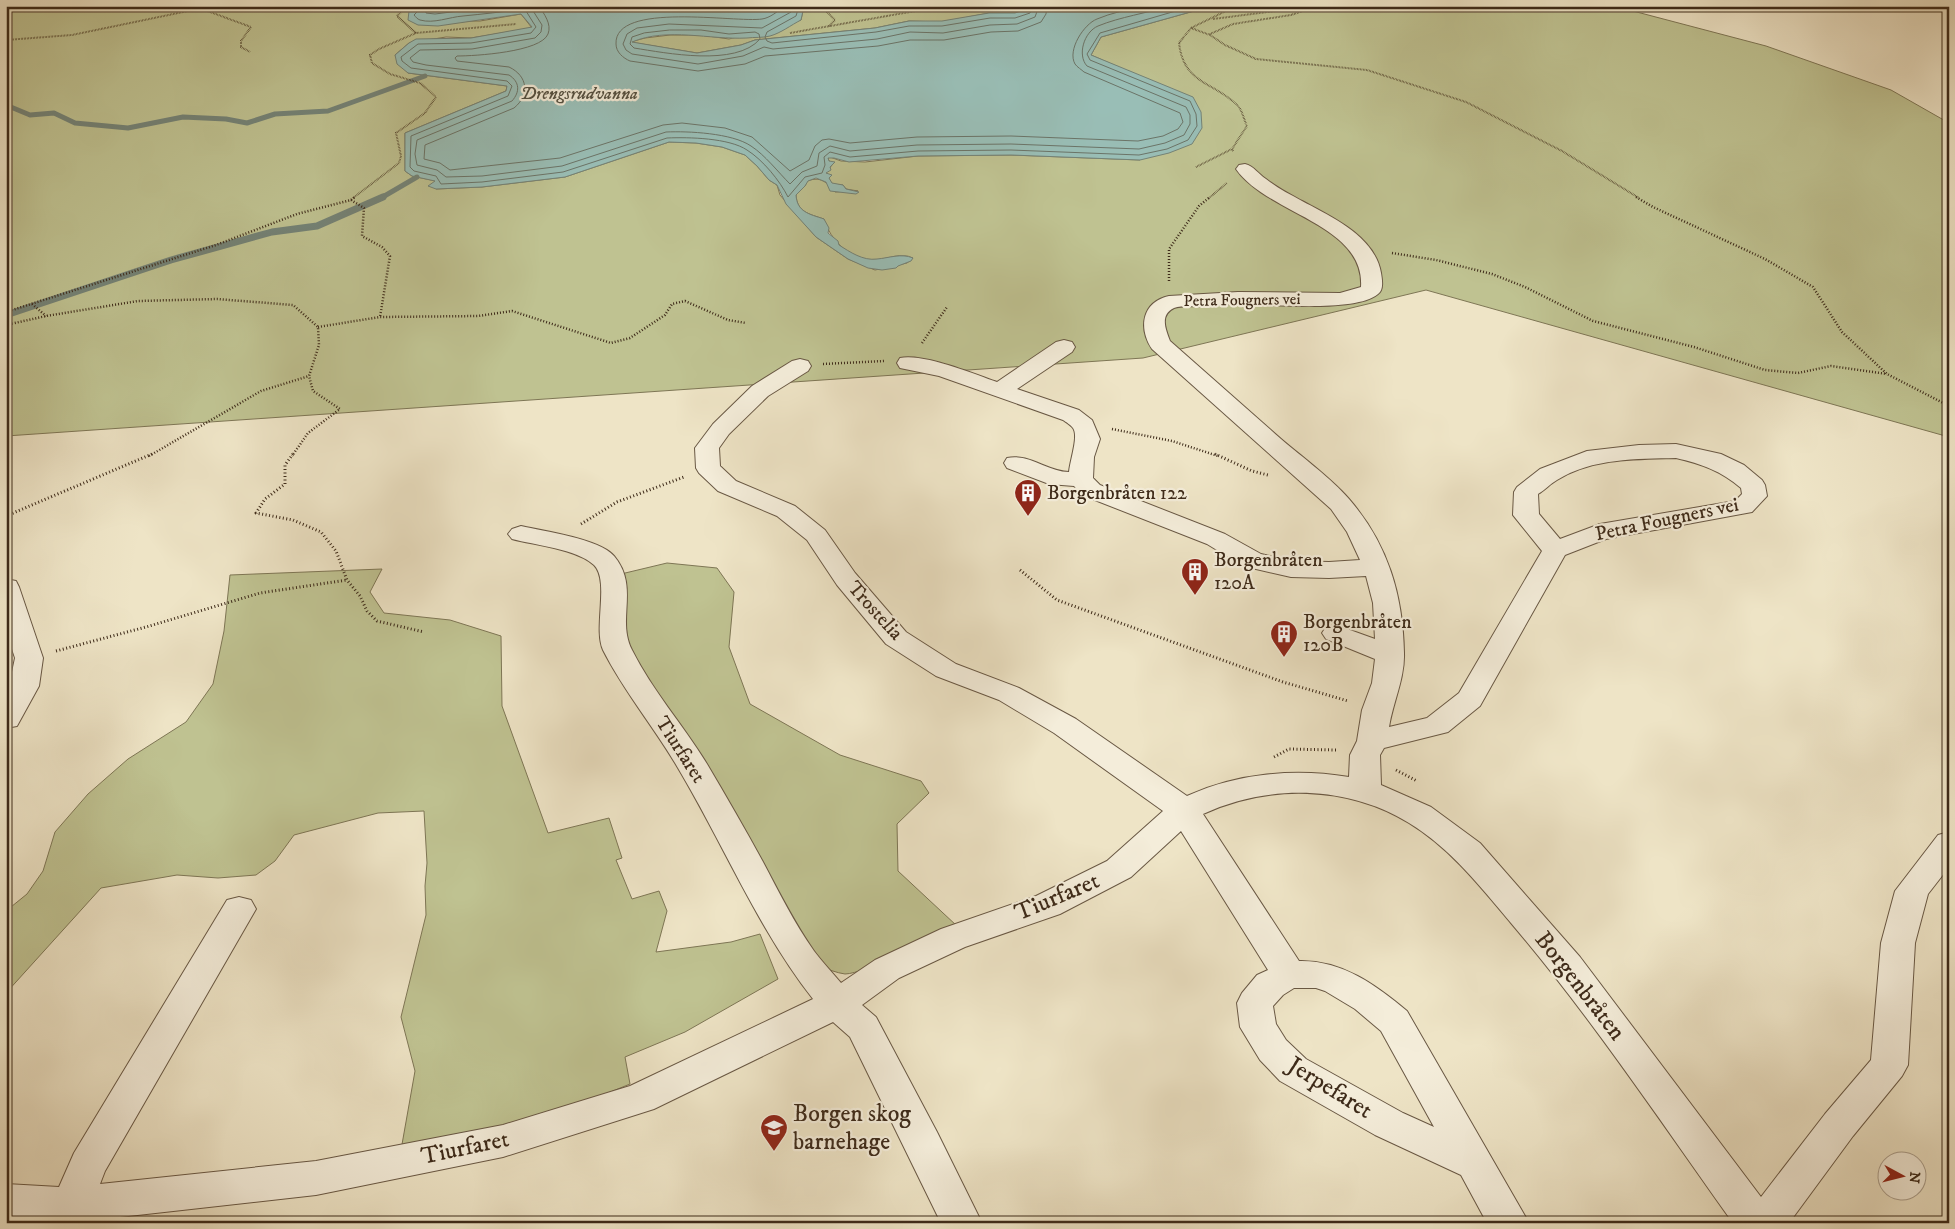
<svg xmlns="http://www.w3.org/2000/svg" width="1955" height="1229" font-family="'IM FELL DW Pica',serif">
<rect width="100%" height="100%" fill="#eee4c6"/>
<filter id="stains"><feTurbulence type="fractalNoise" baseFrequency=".004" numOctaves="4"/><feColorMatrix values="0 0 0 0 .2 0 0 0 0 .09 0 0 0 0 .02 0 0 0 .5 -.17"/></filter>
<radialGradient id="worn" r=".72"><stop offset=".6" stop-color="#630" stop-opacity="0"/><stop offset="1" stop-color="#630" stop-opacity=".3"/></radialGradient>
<!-- green -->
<g fill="#bfc291" stroke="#7e7655">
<path d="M6,6h412l-9,5 54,10h17l41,-7 11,14 -61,10 -25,-1 -37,6 -14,12 13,18 99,13 -1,5 -101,42v38l7,5 24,5v8l46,-2 83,-10 104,-35 27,1 26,4 23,8 12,11 12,14 8,5 3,10 36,42 32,22 27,11 32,-7 6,-5c-12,-6 -25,1 -38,2 -24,1 -45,-20 -51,-41 -15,-5 -27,-7 -28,-24l9,-9 2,-5c14,-5 19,1 28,11l23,-1 -12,-2 -3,-4 -11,-1 -6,-11 6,-8 -4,-6 2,-2 11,4 24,1 53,-6 93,-1 129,5 -8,-87 -41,-18 10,-18 111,-31h402l152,40 125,44 58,33v314l-523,-147 -283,68 -1137,78z"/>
<polygon points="804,6 1035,6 1015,13 989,13 942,22 909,21 875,28 755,40 741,45 697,53 630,42 645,38 670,35 701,35 729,39 801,20"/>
<path d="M667,563l50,5 17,24 -5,55 21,57 90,51 81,26 8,12 -32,31 1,47 59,55c-22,10 -92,48 -112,48 -8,-1 -18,-5 -26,-8l-191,-314 -7,-78z"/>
<polygon points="382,569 370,592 384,613 450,620 501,636 502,706 548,833 609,818 622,858 616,860 632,899 659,891 667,911 656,952 731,942 760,934 778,979 685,1032 625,1057 630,1084 581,1104 494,1128 401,1150 415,1071 401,1017 426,915 425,886 427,863 424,811 378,813 294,835 275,861 256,875 218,878 177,875 101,888 6,993 6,911 27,894 43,871 55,832 88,794 128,759 186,722 213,684 224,631 230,575"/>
</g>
<!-- water -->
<path fill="#99beb6" stroke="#748377" d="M418,6h386l-3,14c-10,5 -20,13 -31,16 -7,2 -16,1 -23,2 -38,2 -79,-11 -115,4l65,11 44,-8 14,-5 120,-12 34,-7h33l47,-8h26l20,-7h177l-111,31 -10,18 102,42 8,15 1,16 -10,16 -23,9 -29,7 -129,-5 -93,1 -69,6 -15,-4h-6l1,3 6,1 -5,5 1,3 -5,3 6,2 -3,3 3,5 11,2 3,4 13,3 -3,2 -26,-3 -4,-9 -10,-4 -8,3 -3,5 -9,9c1,17 13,19 28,24l5,9 -1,5 10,8 1,4c11,7 24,16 38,14 12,-1 24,-6 36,-1l-2,3 -13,5 -2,2 -14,2 -14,-2 -20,-9 -32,-22 -30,-33 -9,-19 -8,-5 -12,-14 -12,-11 -23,-8 -26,-4 -27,-1 -104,35 -83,10 -46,2 -8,-3 7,-5 -23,-5 -7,-5v-38l101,-42 1,-5 -99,-13 -11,-9 -2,-9 14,-12 7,-4 55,-1 61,-11 -11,-13 -83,12 -20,-1 -10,-5 1,-9z"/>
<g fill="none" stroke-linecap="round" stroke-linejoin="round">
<!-- shore -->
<g stroke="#6b7468" stroke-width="1">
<path d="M419,6l-1,5 -4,4c2,2 3,4 6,5 14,4 29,-3 43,-4 20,-2 39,-4 59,-7l4,2 10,16 -5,6 -60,10 -53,1 -17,13 1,4 9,7 96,13 5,5 -4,10 -97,40 -1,31 4,4 22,5 5,8 41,-2 81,-10 104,-34c22,-1 62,0 80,12 16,10 33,31 41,47l17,-20 17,-4 3,-8 -1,-8 6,-5 20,5 68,-6 93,-1 128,5 28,-6 21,-9 9,-14 -1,-12 -6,-13 -100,-41 -3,-6 13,-21 93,-27"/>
<polyline points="425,6 426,13 435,14 499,6"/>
<path d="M530,6l12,19 -1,7 -6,6 -63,11 -52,1 -10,8 3,4 13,3 83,10c11,7 11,17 3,26l-95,39 -2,14 2,11 20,5 9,7 36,-1 80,-10 104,-34c22,-1 66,1 85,14 14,9 27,26 39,38l12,-12 15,-6 2,-13 11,-7 20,5 67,-6 94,-1 128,5 26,-6 19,-8 6,-11v-9l-4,-8 -99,-41c-10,-11 -3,-34 11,-40 22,-9 49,-13 72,-20"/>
<path d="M539,6c5,8 13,18 9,28 -7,18 -73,22 -91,22l-2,2 2,3 52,6c19,9 21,28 5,41l-89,37 -1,14 16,4 10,7 110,-12 103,-33 19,-2 43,5 27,9 38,34 19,-11 6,-14 7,-6 7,-1 21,4 67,-6 94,-1 127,5 25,-5 15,-7 5,-7 -3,-9 -96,-41c-2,-2 -7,-5 -9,-8 -8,-14 9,-40 22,-45 14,-6 30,-9 45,-13"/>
<path d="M785,6c-7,5 -15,12 -23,13 -26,4 -148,-18 -146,25 0,8 7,14 14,17l68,10 47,-7 20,-8 113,-10 32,-6h34l47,-8 27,-1 23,-9 5,-8 1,-8"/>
<polyline points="793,6 791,12 762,28 669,24 637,28 627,34 623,44 626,50 632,54 698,64 743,56 764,47 773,49 877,39 910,32 943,33 990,25 1017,24 1035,17 1039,6"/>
<polyline points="799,6 796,16 767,32 765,37 767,41 772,43 876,32 909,26 942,26 990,18 1015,18 1030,13 1033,6"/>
<path d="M670,30h31l28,4 26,-2 4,2 1,5c-24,28 -94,14 -126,9l-4,-4 2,-7 12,-4z"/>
</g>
<!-- stream-far1 -->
<g stroke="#748377" stroke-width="5">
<polyline points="6,105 30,115 54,113 75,123 128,128 183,117 226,119 247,123 275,114 328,111 425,76"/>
<polyline points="381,198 417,177"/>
</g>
<!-- stream -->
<polyline stroke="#748377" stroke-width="7" points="6,315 171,260 272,232 317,226 383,197"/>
<defs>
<g id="minor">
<path d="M1245,164c9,2 13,10 21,15 11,9 23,15 36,22 28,15 73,35 79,72 1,6 3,17 -3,21 -22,19 -109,10 -139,10 -11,0 -23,1 -34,2 -9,1 -23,-1 -31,2 -15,7 -8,22 -4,33 37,33 74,65 111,98 21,18 51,40 68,60 39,45 54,96 55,154 1,25 -11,49 -15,74l38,-9 32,-25 83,-142 -29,-36 1,-23 3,-5 23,-18 47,-18 52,-6 37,-1 45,10 23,11 18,15 3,5 2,11 -15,16 -146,27 -41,16 -85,151 -32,26 -64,16 -4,7 1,30 50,22 49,36 100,114 181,240 64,-83 46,-54 10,-117 14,-52 43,-56 11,-3v35l-21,27 -13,49 -7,122 -6,11 -49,60 -64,87h-56c-72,-101 -142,-206 -222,-300 -31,-37 -61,-75 -102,-100 -62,-38 -141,-39 -206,-9l96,147c43,-1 77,24 108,50l122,212h-42l-26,-48 -86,-40 -95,-54 -20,-21 -20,-33 -3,-24 5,-10 15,-18 11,-5 -87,-139 -50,46 -71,37 -95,33 -66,31 -37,27 14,12 61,115 45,91h-41l-91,-186 -17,-15 -179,87 -151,48 -187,38 -232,26v2h-38v-2l-40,-3v-34l53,3 15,-34 153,-253 12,-3 12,3 5,9 -151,262 -5,13 216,-23 187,-36 127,-39 183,-87c-55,-70 -89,-154 -135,-231 -23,-40 -54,-76 -75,-118 -10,-22 7,-69 -9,-85 -17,-16 -60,-20 -82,-26l-4,-5 4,-5 9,-3c22,5 79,13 93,30 26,31 2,63 18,94 20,40 51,75 75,114 19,32 38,65 56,98 16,30 31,61 51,89 8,11 18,21 27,32l34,-23 66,-31 95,-33 71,-35 56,-50 -109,-78 -55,-33 -63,-24 -50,-32 -49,-59 -30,-45 -30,-24 -59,-25 -19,-18 -3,-5 -1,-20 18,-24 39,-38 40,-25 8,-2 8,2 3,5 -3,5 -40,25 -39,38 -10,14 1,18 16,15 59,25 30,24 30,43 51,59 50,32 63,24 57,31 111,77c50,-23 108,-28 162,-19l1,-22 7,-14 5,-31 10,-27 3,-24 -49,-20 -4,-6 4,-6 10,-2 39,14 -2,-36 -7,-27 -37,2 -38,-1 -48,-11 -36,-22 -125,-49 -8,-9 -25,-2 -42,-16 -3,-5 3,-5c22,-5 41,14 62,14 1,-12 10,-36 4,-44 -2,-3 -7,-6 -10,-8l-124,-44 -39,-8 -3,-5 3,-5c23,-5 74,16 97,24l59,-40 8,-2 8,2 3,5 -3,5 -55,37 62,21 13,10 8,19 -6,18 -1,21 7,7 125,49 36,20 30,7 38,1 31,-2 -13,-28 -16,-23 -179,-160c-14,-21 -10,-47 17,-53l69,-4 102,1 21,-6c4,-63 -94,-73 -125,-118l3,-4zM1676,458c26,6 45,13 65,30l1,6 -7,7 -135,23 -40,15 -21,-25 -1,-20c7,-4 12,-10 19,-14 35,-22 80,-21 119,-22zM1294,988h22l9,3 30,18 26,22 53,96 -31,-14 -97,-54 -20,-19 -10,-16 -3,-18 10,-11z"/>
<polygon points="6,579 16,581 19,587 43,658 39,686 17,726 6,728 6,692 9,686 15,658 6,631"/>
</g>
</defs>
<!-- minor casing -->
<use href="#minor" stroke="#695844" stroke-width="2"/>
<!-- path-far2 -->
<g stroke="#3d2a19" stroke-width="2" stroke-dasharray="0.5 1" stroke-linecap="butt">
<polyline points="290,6 327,11"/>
<polyline points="407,6 397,16 416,33"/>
<polyline points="202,9 251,27 241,41 241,47 250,52"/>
<polyline points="1213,19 1314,6"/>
<polyline points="829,26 835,20 827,12 835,6"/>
<polyline points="1191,28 1210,35 1225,45 1256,59 1367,70 1466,102 1562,151 1639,198"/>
<polyline points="790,33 944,6"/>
<polyline points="1210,34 1233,24 1291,15 1312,8"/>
<polyline points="6,40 72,35 212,6"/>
<path d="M1233,151l-1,-2 15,-23c-3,-6 -5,-17 -10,-21 -25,-24 -53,-21 -58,-62l12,-15 45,-22"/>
<polyline points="1196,167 1232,149"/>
<polyline points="353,198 399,163 401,156 396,133 425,113 436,97 420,83 390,74 372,63 370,55 379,49 416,33 516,24"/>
<polyline points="1209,198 1227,183"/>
</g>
<!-- path-far1 -->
<g stroke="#3d2a19" stroke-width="2.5" stroke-dasharray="1 2" stroke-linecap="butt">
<polyline points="1636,197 1653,207 1765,259 1813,287 1842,332 1887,374 1949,406"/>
<polyline points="351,200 364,208 362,236 382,247 390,256 380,317"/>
<polyline points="1392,253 1436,260 1492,274 1525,287 1593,321 1694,347 1765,370 1798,373 1831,366 1887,374"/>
<polyline points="1169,281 1169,249 1199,206 1210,197"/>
<polyline points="32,304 46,316"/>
<polyline points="6,312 216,245 297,214 351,200 355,197"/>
<polyline points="6,325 46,316 138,301 217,299 293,305 318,327 319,345 309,376 313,391 340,409 308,433 292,456"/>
<polyline points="318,327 380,317 478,316 512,311 611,343 630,338 665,315 672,304 685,301 728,320 746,323"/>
<polyline points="922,343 947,307"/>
<polyline points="823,364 884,361"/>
<polyline points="1112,429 1172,441 1218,456"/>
<polyline points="149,456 261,391 309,376"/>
</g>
<!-- path -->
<g stroke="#3d2a19" stroke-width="3" stroke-dasharray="1 2.5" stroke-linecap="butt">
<polyline points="293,454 285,465 285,484 265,499 256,513 293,520 321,532 336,551 347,580 360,596 367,611 377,621 424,632"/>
<polyline points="1215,454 1252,471 1268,475"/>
<polyline points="6,516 152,454"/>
<polyline points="581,524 617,502 684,477"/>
<polyline points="1020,570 1057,600 1283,682 1348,701"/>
<polyline points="56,651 146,627 260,593 347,580"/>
<polyline points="1274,757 1289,749 1336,750"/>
<polyline points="1396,770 1417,781"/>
</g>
<!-- minor -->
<use href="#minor" fill="#f4edda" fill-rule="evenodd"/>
</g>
<!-- icons -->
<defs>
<symbol id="building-pin" viewBox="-11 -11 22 30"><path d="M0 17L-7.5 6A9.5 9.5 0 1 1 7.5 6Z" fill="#8f2418" stroke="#f4edda"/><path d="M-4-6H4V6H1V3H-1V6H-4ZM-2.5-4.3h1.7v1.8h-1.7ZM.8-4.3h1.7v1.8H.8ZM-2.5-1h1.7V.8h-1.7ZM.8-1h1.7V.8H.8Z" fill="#fff"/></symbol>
<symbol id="school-pin" viewBox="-11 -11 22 30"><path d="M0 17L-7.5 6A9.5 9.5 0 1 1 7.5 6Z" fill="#8f2418" stroke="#f4edda"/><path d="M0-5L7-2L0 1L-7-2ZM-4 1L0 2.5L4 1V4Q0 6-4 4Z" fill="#fff"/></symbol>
</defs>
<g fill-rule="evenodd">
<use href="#building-pin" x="1012" y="477" width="32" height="43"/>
<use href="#building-pin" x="1179" y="556" width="32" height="43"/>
<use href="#building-pin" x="1268" y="618" width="32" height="43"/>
<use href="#school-pin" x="758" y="1112" width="32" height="43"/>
</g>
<g text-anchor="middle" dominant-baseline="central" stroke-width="4.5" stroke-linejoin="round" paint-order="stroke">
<!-- far-street labels -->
<g font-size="16" fill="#3d2a19" stroke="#f4edda">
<text transform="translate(1242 300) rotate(-1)">Petra Fougners vei</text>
</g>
<!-- far-water labels -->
<g font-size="18" font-style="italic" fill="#544f40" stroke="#f4edda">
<text x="579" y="94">Drengsrudvanna</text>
</g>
<!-- poi labels -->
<g font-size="20" fill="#3d2a19" stroke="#f4edda" text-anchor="start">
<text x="1047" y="493">Borgenbråten 122</text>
<text x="1214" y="560">Borgenbråten<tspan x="1214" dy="23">120A</tspan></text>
<text x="1303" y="622">Borgenbråten<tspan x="1303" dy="23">120B</tspan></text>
</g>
<!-- street labels -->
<g font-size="20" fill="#3d2a19" stroke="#f4edda">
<text transform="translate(1667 520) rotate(-12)">Petra Fougners vei</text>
<text transform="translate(875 611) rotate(48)">Trostelia</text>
<text transform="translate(680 750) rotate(57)">Tiurfaret</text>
</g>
<!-- near-street labels -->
<g font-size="24" fill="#3d2a19" stroke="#f4edda">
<text transform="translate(1057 897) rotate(-23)">Tiurfaret</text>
<text transform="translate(1580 986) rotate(52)">Borgenbråten</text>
<text transform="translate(1330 1088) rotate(32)">Jerpefaret</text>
<text transform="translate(465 1148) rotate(-12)">Tiurfaret</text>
</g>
<!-- near-poi labels -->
<g font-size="24" fill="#3d2a19" stroke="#f4edda" text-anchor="start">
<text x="793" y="1114">Borgen skog<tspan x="793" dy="28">barnehage</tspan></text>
</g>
</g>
<!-- margin -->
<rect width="1955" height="1229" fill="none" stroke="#eee4c6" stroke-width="25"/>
<rect x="8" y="8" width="1940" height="1214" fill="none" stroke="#3d2a19" stroke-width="2.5"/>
<rect x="12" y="12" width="1930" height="1204" fill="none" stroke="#3d2a19"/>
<!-- north arrow -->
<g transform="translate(1902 1176) rotate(97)"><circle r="24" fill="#f4edda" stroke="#ab9f8d"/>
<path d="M0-4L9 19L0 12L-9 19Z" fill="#8f2418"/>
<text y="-8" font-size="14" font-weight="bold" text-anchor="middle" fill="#3d2a19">N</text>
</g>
<rect width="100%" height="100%" filter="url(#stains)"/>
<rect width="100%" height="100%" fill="url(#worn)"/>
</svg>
